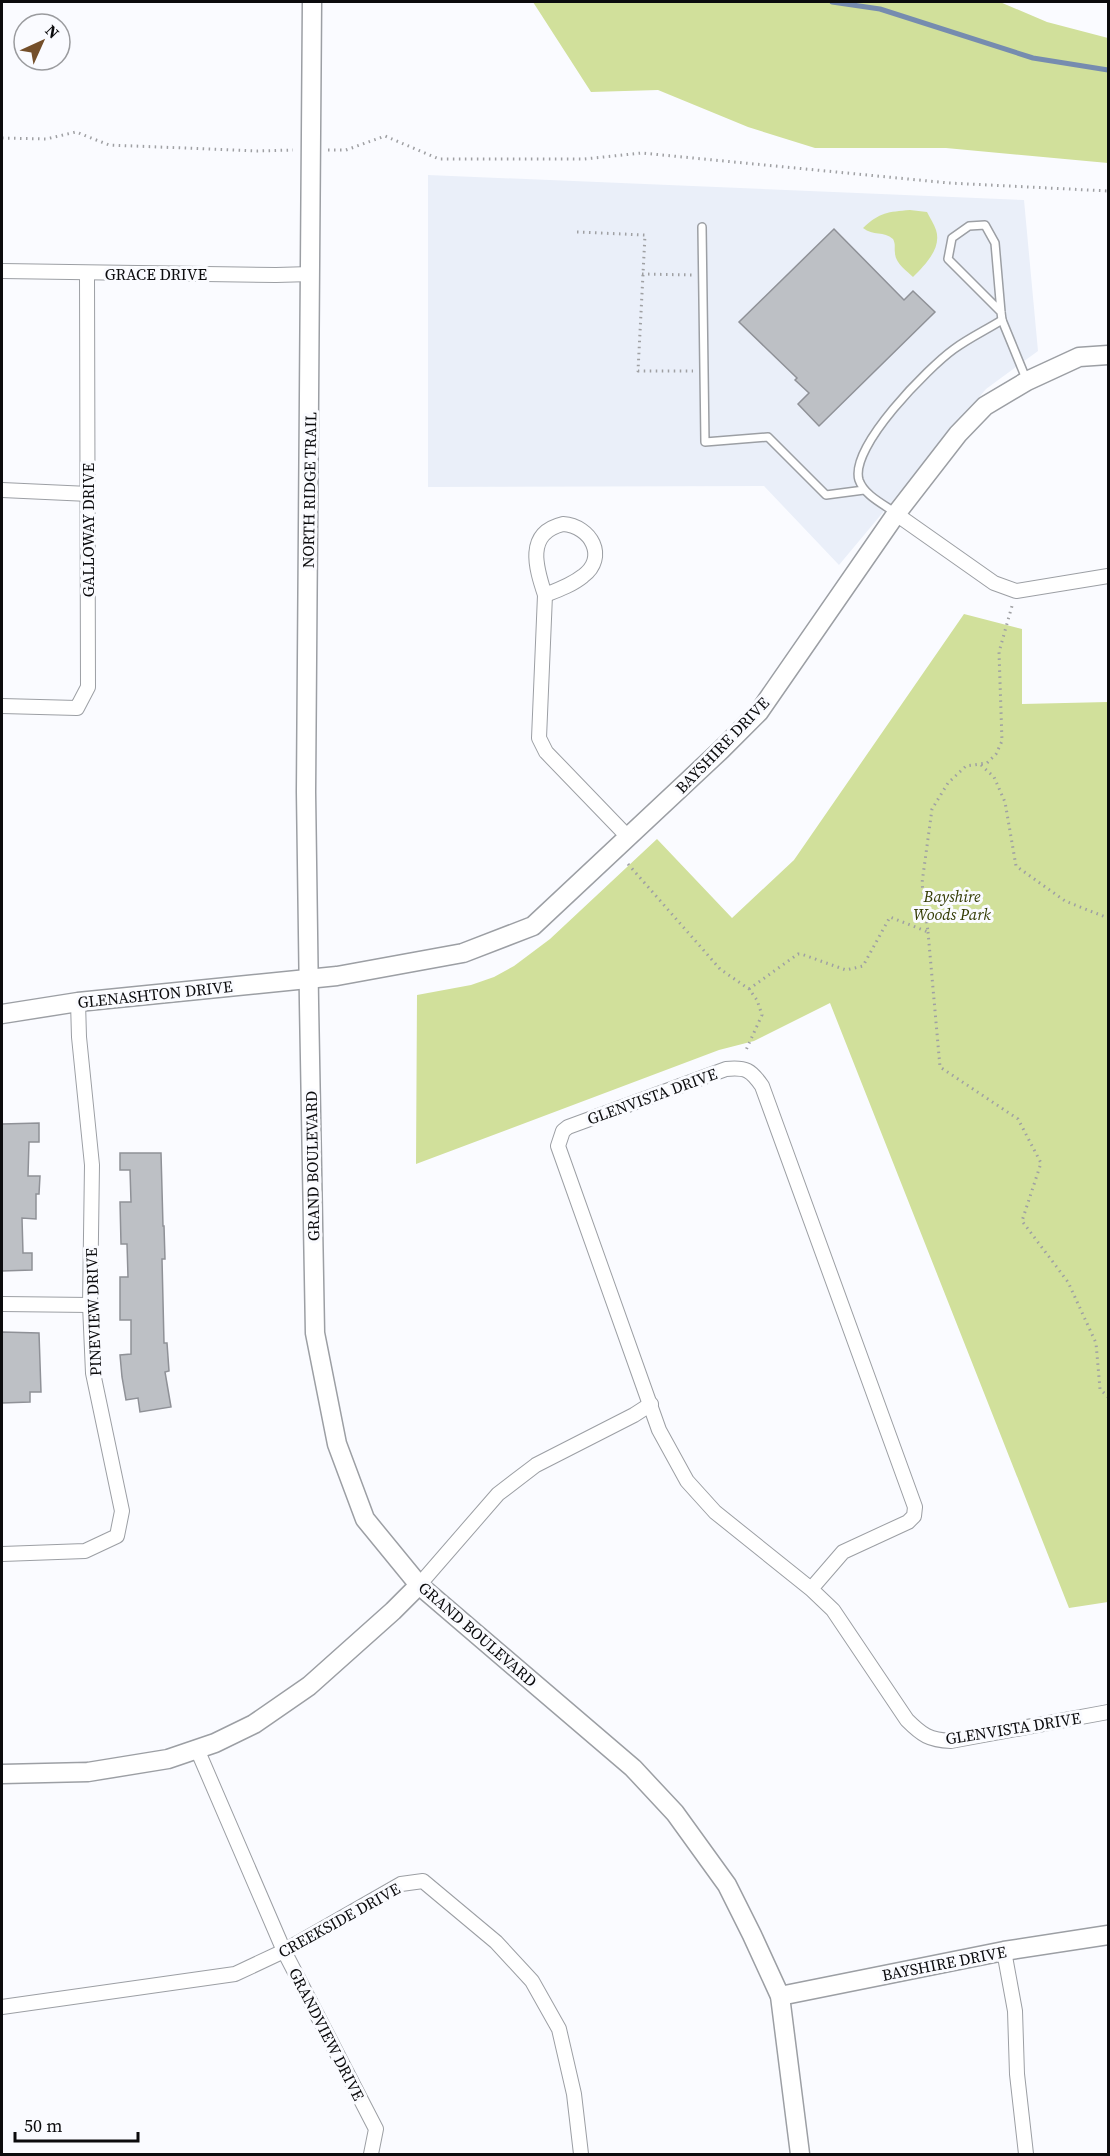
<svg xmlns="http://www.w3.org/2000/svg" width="1110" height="2156" font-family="'Source Serif 4',serif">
<rect width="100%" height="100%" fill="#fafbff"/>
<!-- built -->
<polygon fill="#eaeff9" points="428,175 1024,200 1038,351 986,389 839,565 764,486 428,487"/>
<!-- green -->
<g fill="#d1e09b">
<polygon points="533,2 1000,2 1047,22 1108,38 1108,163 946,148 815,148 748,127 658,90 591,92"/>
<path d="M910,210l17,2c3,6 7,12 9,18 6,18 -11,35 -23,47 -6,-6 -18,-14 -18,-24 -1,-6 1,-8 -2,-14 -9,-8 -20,-3 -30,-11 17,-16 25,-16 47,-18z"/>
<polygon points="964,614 1022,629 1022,704 1108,702 1108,1602 1069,1608 830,1003 754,1041 719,1050 416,1164 417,995 471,985 494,977 514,966 550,939 657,839 732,918 794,860"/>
</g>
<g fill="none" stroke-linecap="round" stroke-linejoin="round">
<!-- stream -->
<polyline stroke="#768caf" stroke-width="5" points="832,2 880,9 1033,58 1108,70"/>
</g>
<!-- building -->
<g fill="#bdc0c5" stroke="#8f9197" stroke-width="1.5">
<polygon points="834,229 904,300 913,291 935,312 819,426 798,404 809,393 795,380 797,378 739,322"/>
<polygon points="39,1123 39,1142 29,1142 28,1176 40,1176 39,1194 36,1194 36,1219 22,1218 23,1253 32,1253 32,1270 2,1271 2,1124"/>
<polygon points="120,1153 161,1153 163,1226 164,1226 165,1259 162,1259 164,1343 167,1343 169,1371 165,1372 171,1407 140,1412 138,1398 126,1400 122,1377 120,1355 131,1354 131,1320 120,1320 120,1277 128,1277 127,1244 121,1244 120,1202 131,1202 130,1170 120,1170"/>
<polygon points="2,1332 39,1333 41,1392 30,1392 30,1402 2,1403"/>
</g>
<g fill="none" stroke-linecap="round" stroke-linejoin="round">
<defs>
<g id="lane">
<polyline points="702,227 705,442 768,437 826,495 864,490"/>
<polyline points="1001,312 948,259 952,238 969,226 985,225 995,243 1001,312 1002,320 1027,381"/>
<path d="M896,513c-13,-9 -32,-18 -37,-33 -10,-33 70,-113 95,-131 15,-11 32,-19 48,-29"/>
</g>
<g id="street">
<polyline points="2,271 276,275 311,274"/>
<polyline points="2,490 89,494"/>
<polyline points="896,514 994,583 1016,591 1108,576"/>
<path d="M563,524c28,2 45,33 20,52 -11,9 -25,14 -38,19 -9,-27 -20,-62 18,-71z"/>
<polyline points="545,595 539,738 546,752 628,837"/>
<polyline points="2,706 77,708 88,687 87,273"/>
<polyline points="2,1304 90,1305"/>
<polyline points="2,1554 85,1551 117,1536 122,1511 93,1373 90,1305 92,1165 79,1037 78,1002"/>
<polyline points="419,1585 498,1494 536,1465 634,1415 651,1404"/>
<path d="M811,1589l32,-37 65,-30 6,-6 1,-9 -153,-421c-11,-16 -16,-19 -36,-17l-158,58 -5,4 -5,15 101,284 28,51 28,31 96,77 22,21 74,110c15,15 22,20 44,21l157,-29"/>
<polyline points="197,1749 284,1951 376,2129 371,2154"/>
<polyline points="1004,1951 1015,2011 1017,2074 1026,2154"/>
<polyline points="2,2007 235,1974 284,1951 401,1884 423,1881 496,1942 532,1981 559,2029 574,2094 581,2154"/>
</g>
<g id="secondary">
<polyline points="312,2 306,792 309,1003 315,1333 337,1444 365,1519 419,1585 633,1768 675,1813 727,1885 752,1935 780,1996 800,2154"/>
<polyline points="2,1014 78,1002 337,976 463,953 533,926 721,750 759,712 896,514 958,434 985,406 1027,381 1079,357 1108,355"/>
<polyline points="2,1774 88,1772 168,1759 215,1743 254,1724 309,1686 393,1611 419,1585"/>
<polyline points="780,1996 1004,1951 1108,1935"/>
</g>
</defs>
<!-- lane casing -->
<use href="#lane" stroke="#9c9fa4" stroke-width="10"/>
<!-- street casing -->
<use href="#street" stroke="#9c9fa4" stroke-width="16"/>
<!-- secondary casing -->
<use href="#secondary" stroke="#9c9fa4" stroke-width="21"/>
<!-- path -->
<g stroke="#9fa0a3" stroke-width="3" stroke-dasharray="1.5 4.5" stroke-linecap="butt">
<polyline points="2,138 46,139 76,132 109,145 258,151 293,150"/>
<polyline points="328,150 346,150 385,136 439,159 584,159 642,153 949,183 1108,191"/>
<polyline points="577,232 645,235 638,371 693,371"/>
<polyline points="642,274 692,275"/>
<polyline points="981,765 994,777 1005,802 1016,866 1065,901 1108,918"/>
<polyline points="628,864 720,969 749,989 757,1000 762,1015 746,1050"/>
<polyline points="928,932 940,1067 1018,1119 1041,1163 1022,1221 1068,1282 1096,1343 1100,1389 1108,1397"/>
<polyline points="749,989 798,954 801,954 846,970 863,966 890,917 928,932 922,883 932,809 948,783 966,766 987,763 996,754 1002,741 999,652 1012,606"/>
</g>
<!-- lane -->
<use href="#lane" stroke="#fff" stroke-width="7"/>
<!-- street -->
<use href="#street" stroke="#fff" stroke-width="14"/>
<!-- secondary -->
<use href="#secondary" stroke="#fff" stroke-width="18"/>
</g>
<g text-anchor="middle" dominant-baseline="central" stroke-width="6" stroke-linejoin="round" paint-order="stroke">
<!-- street labels -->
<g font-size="16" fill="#0b0b0d" stroke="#fafbff">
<text x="156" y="274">GRACE DRIVE</text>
<text transform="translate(309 490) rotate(-89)">NORTH RIDGE TRAIL</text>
<text transform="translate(88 530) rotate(-90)">GALLOWAY DRIVE</text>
<text transform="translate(722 745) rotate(-46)">BAYSHIRE DRIVE</text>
<text transform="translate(155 994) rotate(-6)">GLENASHTON DRIVE</text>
<text transform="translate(652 1096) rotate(-20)">GLENVISTA DRIVE</text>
<text transform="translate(312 1166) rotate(-91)">GRAND BOULEVARD</text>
<text transform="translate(93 1312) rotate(-92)">PINEVIEW DRIVE</text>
<text transform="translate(478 1634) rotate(41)">GRAND BOULEVARD</text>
<text transform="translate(1013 1728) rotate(-9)">GLENVISTA DRIVE</text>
<text transform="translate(339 1920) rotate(-29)">CREEKSIDE DRIVE</text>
<text transform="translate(944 1963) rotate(-11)">BAYSHIRE DRIVE</text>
<text transform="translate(327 2034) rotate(63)">GRANDVIEW DRIVE</text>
</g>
<!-- park labels -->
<g font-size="16" font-style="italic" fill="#333b03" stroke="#fafbff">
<text x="952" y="896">Bayshire<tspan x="952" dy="18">Woods Park</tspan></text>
</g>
</g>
<!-- border -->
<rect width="1110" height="2156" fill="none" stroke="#0b0b0d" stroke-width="6"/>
<!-- north arrow -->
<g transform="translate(42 42) rotate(45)"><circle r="28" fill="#fafbff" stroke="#9a9b9e" stroke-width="1.5"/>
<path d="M0-4.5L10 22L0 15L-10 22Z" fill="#744f2a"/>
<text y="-9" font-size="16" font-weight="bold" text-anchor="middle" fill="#0b0b0d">N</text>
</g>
<!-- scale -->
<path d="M15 2132v9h123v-9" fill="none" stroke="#0b0b0d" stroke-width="3"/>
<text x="24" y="2132" font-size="18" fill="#0b0b0d" stroke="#fafbff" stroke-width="4.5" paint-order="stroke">50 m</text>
</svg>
